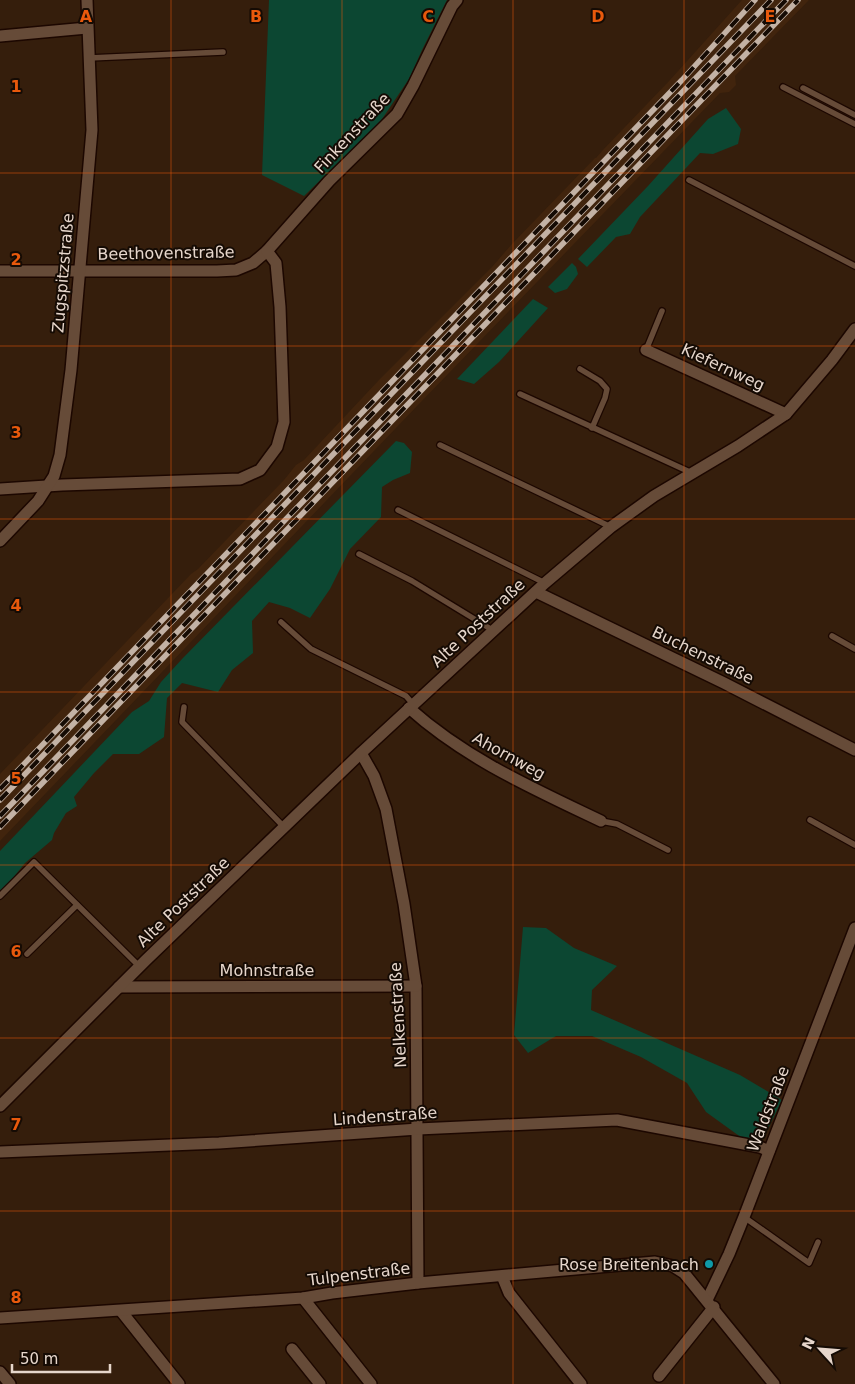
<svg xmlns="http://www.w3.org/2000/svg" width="855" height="1384" font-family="'DejaVu Sans',sans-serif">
<rect width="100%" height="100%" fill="#351e0c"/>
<!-- built -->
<polygon fill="#41240d" points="742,0 809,0 735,76 736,85 729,92 720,93 419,404 0,841 0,774 191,574 198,569 284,480 296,465 304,460 379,380 492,267 511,245 595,158 596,158 602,151 670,80"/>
<!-- green -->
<g fill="#0c4732">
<polygon points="269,0 447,0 422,50 409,79 380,122 304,196 262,175"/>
<polygon points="726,108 741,129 738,144 713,154 700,153 640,217 630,234 616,237 587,267 578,259 648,186 708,119"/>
<polygon points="572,263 576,267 578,274 567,289 555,293 548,287"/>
<polygon points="533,299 548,308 499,362 474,384 457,379"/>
<polygon points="396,441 404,443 412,452 410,473 393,480 382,487 381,517 350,549 330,589 310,618 290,608 269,602 252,621 253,653 232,670 218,692 182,683 167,698 164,737 139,754 113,754 94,773 74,797 77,806 66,813 54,833 52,840 25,863 0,894 0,851 132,712 149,701 161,682 182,659"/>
<polygon points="523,927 546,928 574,948 617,966 592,990 591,1010 740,1075 782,1100 763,1139 742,1138 706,1112 687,1083 641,1057 592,1036 556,1036 528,1053 514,1035"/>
</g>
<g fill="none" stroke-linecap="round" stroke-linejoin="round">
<defs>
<g id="lane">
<polyline points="89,58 223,52"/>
<polyline points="783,87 855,124"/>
<polyline points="803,88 855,115"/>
<polyline points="689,180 855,266"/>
<polyline points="646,350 662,311"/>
<polyline points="580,369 600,381 607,389 605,398 592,428"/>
<polyline points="520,394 692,473"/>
<polyline points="440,445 611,527"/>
<polyline points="398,510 545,583"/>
<polyline points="359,554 412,581 494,631"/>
<polyline points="281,622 311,649 406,696 413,704"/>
<polyline points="832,636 855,649"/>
<polyline points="184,707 182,722 284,827"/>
<polyline points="810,820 855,845"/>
<polyline points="601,821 617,824 668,850"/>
<polyline points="0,896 34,862 140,967"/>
<polyline points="27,954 77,905"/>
<polyline points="744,1217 809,1263 818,1242"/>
</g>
<g id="street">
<polyline points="0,36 87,28"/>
<polyline points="0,271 217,271 236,270 253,263 267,251 329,181 397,114 413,86 452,6 457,0"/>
<polyline points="646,350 786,414"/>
<polyline points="0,489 62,485 240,479 260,470 277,447 284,422 280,307 276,263 267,251"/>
<polyline points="0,541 38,501 54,476 60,455 71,370 92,130 87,0"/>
<polyline points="536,592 724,683 855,750"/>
<path d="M409,708c57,51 123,80 192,113"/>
<polyline points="361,753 374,776 386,809 404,904 416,986 418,1283"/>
<polyline points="119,987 416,986"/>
<polyline points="0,1106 146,960 361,753 545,583 611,527 654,496 738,446 786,414 832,360 855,329"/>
<polyline points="0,1152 219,1143 418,1129 617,1120 760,1147 769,1151"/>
<polyline points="502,1276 509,1293 581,1384"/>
<polyline points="303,1298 371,1384"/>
<polyline points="707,1300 729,1254 744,1217 855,928"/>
<polyline points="121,1311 179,1384"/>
<polyline points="0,1318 303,1298 332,1293 418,1283 655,1262 673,1266 684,1273 774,1384"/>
<polyline points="292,1349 320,1384"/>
<polyline points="0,1372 10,1384"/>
<polyline points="659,1376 714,1307"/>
</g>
</defs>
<!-- lane casing -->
<use href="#lane" stroke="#1c0700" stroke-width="8"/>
<!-- street casing -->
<use href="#street" stroke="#1c0700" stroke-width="14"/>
<!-- lane -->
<use href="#lane" stroke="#664b38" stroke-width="5.5"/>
<!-- street -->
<use href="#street" stroke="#664b38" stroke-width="11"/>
<defs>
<g id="rail">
<polyline points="0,789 682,80 755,0"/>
<polyline points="0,800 771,0"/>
<polyline points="0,816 786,0"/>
<polyline points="0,827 798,0"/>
</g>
</defs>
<!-- rail casing -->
<use href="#rail" stroke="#c3b2a5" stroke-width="5.5"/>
<!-- rail -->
<use href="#rail" stroke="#150b04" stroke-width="4" stroke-dasharray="11" stroke-linecap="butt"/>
</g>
<!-- grid -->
<path fill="none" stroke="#e8590c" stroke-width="1" stroke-opacity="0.55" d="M171,0v1384M342,0v1384M513,0v1384M684,0v1384M0,173h855M0,346h855M0,519h855M0,692h855M0,865h855M0,1038h855M0,1211h855"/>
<!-- markers -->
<circle fill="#0f9aa8" stroke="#150b04" stroke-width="2" cx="709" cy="1264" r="5"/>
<g text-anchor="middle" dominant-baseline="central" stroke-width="4" stroke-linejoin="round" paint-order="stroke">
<!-- street labels -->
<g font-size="16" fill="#e6d6cb" stroke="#150b04">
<text transform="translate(352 133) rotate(-47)">Finkenstraße</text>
<text transform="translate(166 253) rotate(-1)">Beethovenstraße</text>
<text transform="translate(63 273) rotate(-85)">Zugspitzstraße</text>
<text transform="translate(723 367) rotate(25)">Kiefernweg</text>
<text transform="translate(478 623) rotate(-43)">Alte Poststraße</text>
<text transform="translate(703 655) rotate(26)">Buchenstraße</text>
<text transform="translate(509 756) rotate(29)">Ahornweg</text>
<text transform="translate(183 902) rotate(-44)">Alte Poststraße</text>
<text x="267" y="970">Mohnstraße</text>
<text transform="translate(398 1015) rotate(-93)">Nelkenstraße</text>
<text transform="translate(768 1109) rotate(-69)">Waldstraße</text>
<text transform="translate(385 1116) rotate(-4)">Lindenstraße</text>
<text transform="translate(359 1274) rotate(-7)">Tulpenstraße</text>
</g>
<!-- poi labels -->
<g font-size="16" fill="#e6d6cb" stroke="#150b04" text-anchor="end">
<text x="699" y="1264">Rose Breitenbach</text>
</g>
</g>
<g font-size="16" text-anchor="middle" font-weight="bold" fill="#e8590c" stroke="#150b04" stroke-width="4" stroke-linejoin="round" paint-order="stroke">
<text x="86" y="22">A</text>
<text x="256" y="22">B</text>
<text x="428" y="22">C</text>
<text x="598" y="22">D</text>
<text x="770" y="22">E</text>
<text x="16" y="92">1</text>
<text x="16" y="265">2</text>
<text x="16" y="438">3</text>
<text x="16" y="611">4</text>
<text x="16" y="784">5</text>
<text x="16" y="957">6</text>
<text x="16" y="1130">7</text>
<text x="16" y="1303">8</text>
</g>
<!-- north arrow -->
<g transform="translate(820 1349) rotate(296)" stroke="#150b04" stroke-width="4" paint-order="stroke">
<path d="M0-4L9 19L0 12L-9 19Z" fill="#e6d6cb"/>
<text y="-8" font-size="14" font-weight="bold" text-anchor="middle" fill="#e6d6cb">N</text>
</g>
<!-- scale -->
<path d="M12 1364v8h98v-8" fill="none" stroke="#e6d6cb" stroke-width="2.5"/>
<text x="20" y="1364" font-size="15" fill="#e6d6cb" stroke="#150b04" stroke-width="4" paint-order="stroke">50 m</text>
</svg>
